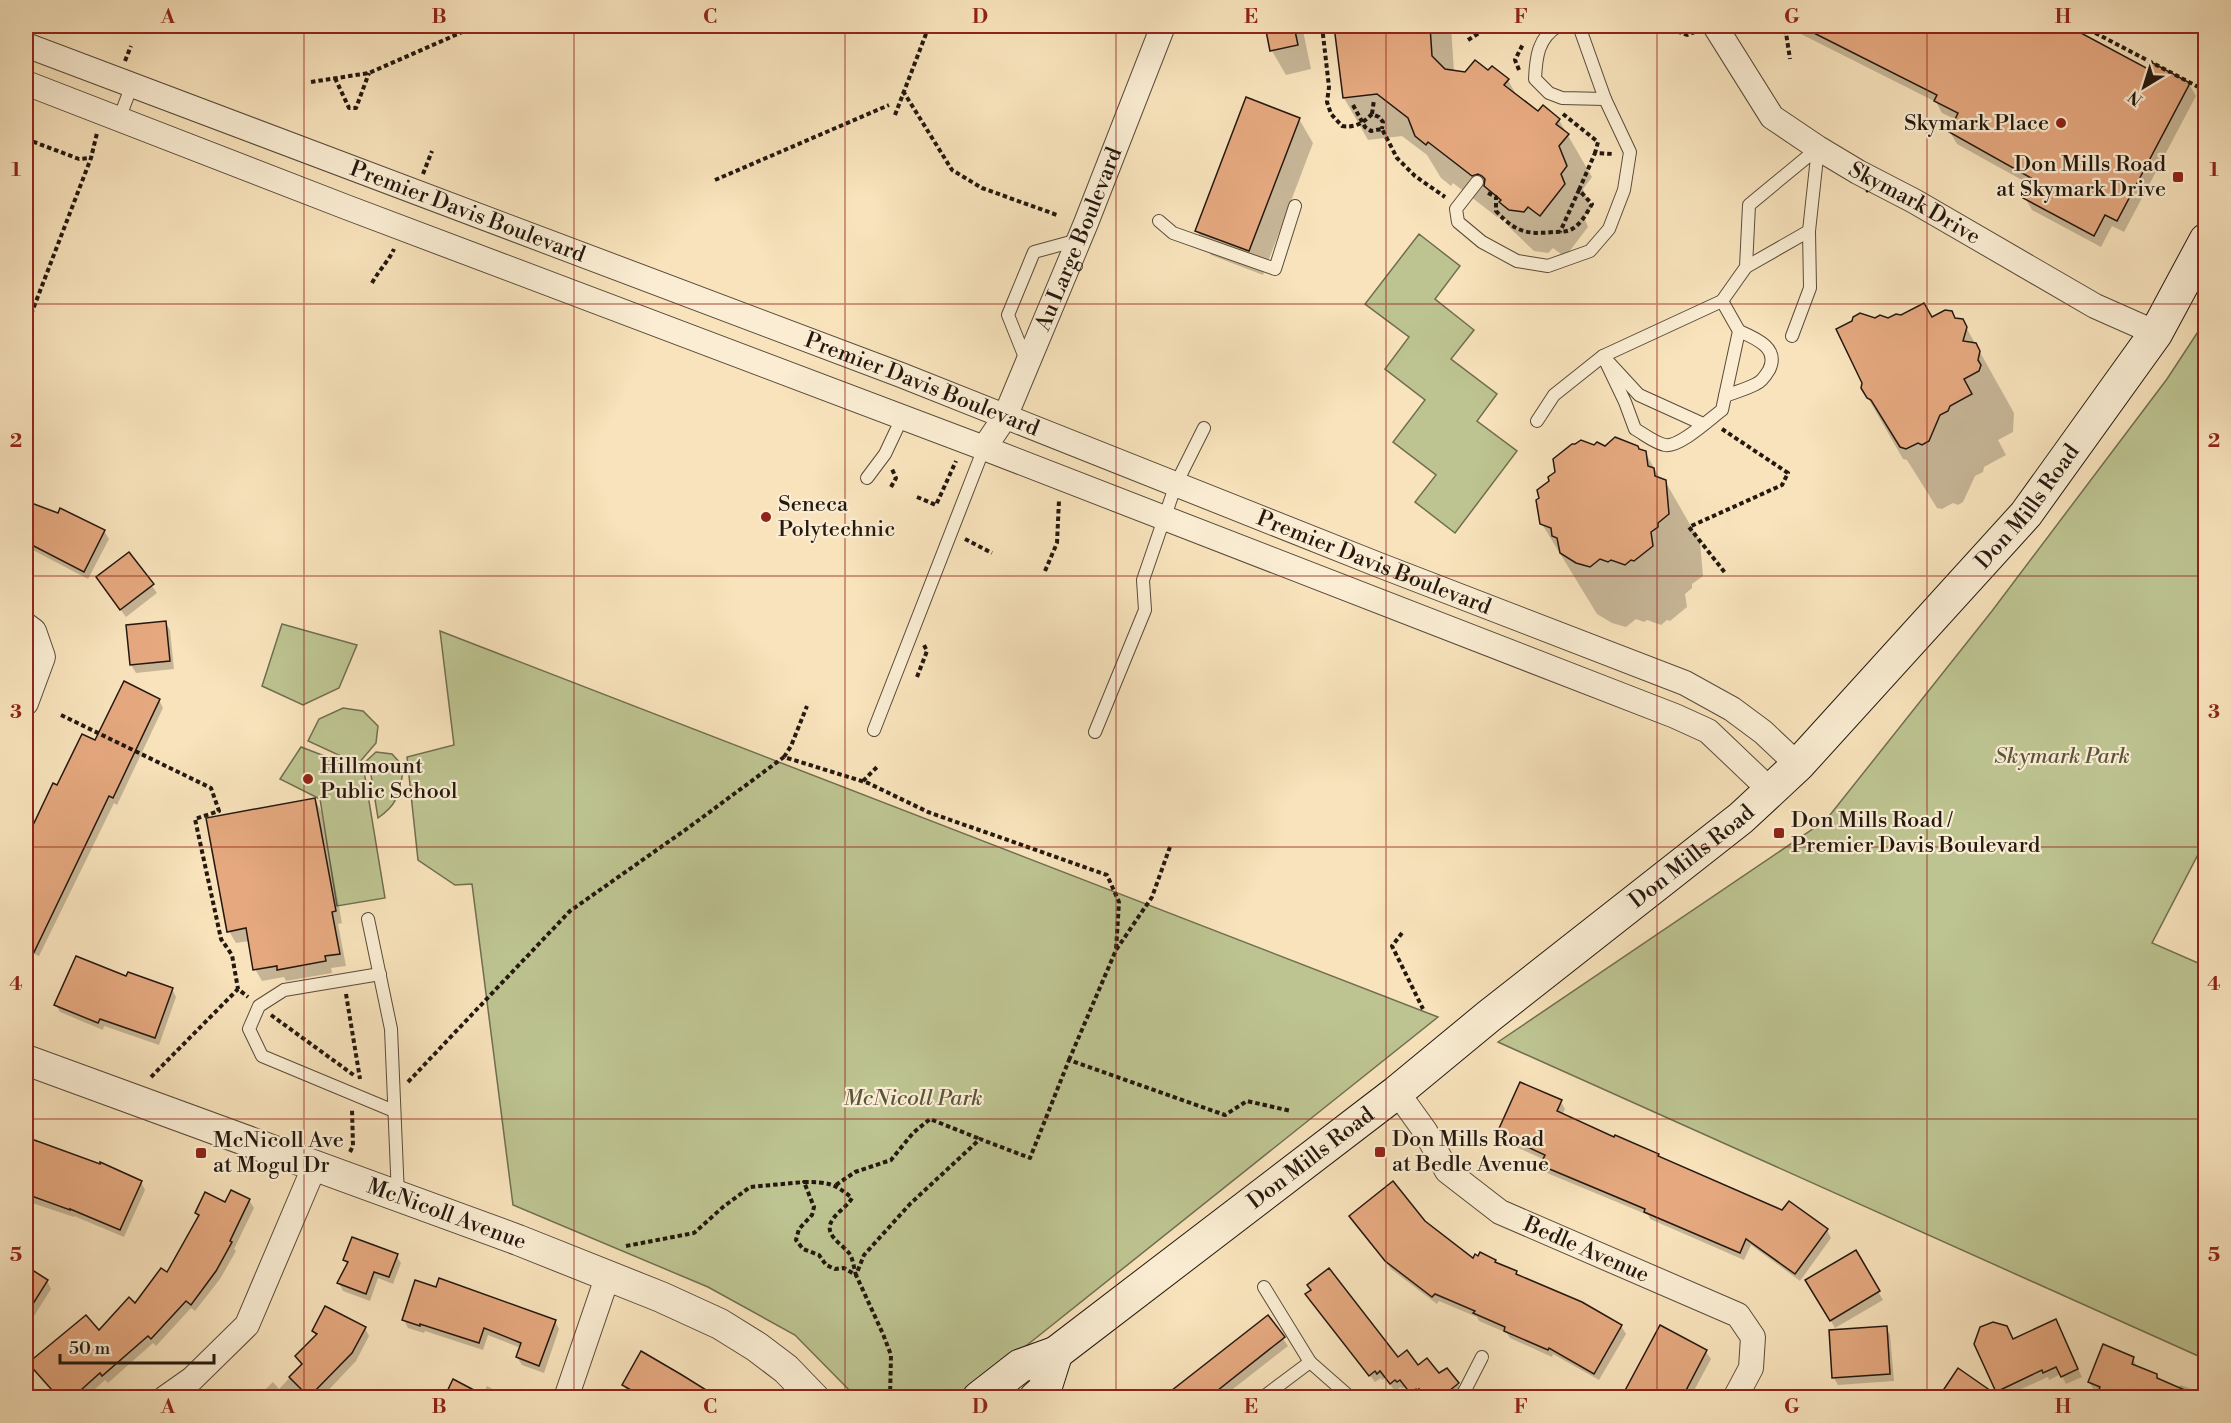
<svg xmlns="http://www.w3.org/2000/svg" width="2231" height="1423" font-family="'Libre Bodoni',serif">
<rect width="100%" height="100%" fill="#f8e3bc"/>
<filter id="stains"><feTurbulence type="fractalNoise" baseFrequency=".00333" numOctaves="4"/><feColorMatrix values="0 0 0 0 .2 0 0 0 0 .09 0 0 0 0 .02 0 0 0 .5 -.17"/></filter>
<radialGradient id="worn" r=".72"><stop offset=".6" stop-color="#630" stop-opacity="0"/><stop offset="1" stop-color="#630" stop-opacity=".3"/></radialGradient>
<!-- green -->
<g fill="#bdc491" stroke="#706e50" stroke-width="1.5">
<polygon points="1419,234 1460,266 1435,299 1474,330 1451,359 1497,394 1477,421 1517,451 1455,533 1415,502 1436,475 1393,442 1425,400 1385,369 1409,337 1365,304"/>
<polygon points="2205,321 2205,841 2152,943 2205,966 2205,1359 1498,1042 1826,820 1992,611 2167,379"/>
<polygon points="282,624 357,645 339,688 303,705 262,686"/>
<polygon points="440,631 1438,1017 962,1397 856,1397 795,1335 708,1287 513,1205 472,884 455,885 418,860 407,757 454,745"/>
<polygon points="343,708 363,711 378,726 376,743 358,764 308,741 319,719"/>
<polygon points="301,747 364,771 385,898 337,906 320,799 280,779"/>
<path d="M376,752l16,2 12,13c-5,24 -4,36 -26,51l-8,-49 -7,-5z"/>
</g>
<!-- shadow -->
<g fill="#0003">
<polygon points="1267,26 1302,26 1311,69 1286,75 1272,51"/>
<polygon points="1336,26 1451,26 1454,72 1488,72 1508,80 1518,98 1538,113 1559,120 1592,177 1583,189 1591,209 1584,217 1588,227 1565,257 1553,248 1548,253 1534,251 1510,228 1503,215 1497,217 1453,183 1451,186 1441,178 1427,155 1402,136 1368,140 1344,98"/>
<polygon points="1785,26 2064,26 2148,71 2189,84 2196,96 2124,232 2112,226 2101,247 2032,210 2025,198 2031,185 1957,144 1950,132 1957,120 1942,113 1936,102"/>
<polygon points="1299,119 1313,143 1263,275 1211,255 1197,231"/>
<polygon points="1875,319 1962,320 2014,413 2013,432 1998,440 2006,455 1984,467 1983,472 1975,476 1963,502 1958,505 1953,503 1942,509 1937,508 1907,460 1903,459 1868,398"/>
<polygon points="1594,447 1645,452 1661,480 1665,481 1700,542 1703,576 1692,584 1692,588 1685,594 1687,607 1670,621 1667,620 1661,625 1647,620 1644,622 1636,619 1626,627 1612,623 1597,614 1542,524"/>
<polygon points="26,503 104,531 109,539 88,579 29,548 26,557"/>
<polygon points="129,554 157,593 126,617 102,585"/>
<polygon points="165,622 170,630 174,669 136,673 131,665 127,626"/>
<polygon points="159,700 163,708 117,805 114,803 39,956 26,950 26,843 54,785 58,787 96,742"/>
<polygon points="315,799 321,811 342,923 338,924 346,966 331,968 332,973 286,981 284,977 262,981 255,969 249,941 236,943 229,931"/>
<polygon points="127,978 172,989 176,997 159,1045 104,1026 103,1030 60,1012 56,1005"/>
<polygon points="1561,1102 1565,1109 1562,1115 1615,1139 1658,1155 1660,1159 1827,1230 1831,1238 1800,1281 1751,1245 1744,1260 1650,1219 1648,1215 1547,1173 1542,1165 1545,1160 1503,1141 1499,1133"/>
<polygon points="26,1139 141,1182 145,1190 124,1237 74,1216 74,1217 26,1201"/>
<polygon points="249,1200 254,1208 234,1249 236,1251 220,1279 195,1311 191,1308 156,1346 153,1343 108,1383 105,1380 85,1398 58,1398 33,1366 99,1332 136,1305 167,1274 199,1218 196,1213 226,1204"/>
<polygon points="1424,1222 1474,1260 1495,1261 1497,1264 1516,1272 1519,1277 1621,1326 1626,1334 1599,1380 1553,1354 1552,1357 1510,1338 1507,1333 1479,1321 1477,1317 1439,1301 1437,1304 1391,1269 1356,1224"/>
<polygon points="1855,1252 1883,1300 1835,1328 1807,1280"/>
<polygon points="396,1255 401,1263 393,1284 378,1278 370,1301 343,1291 339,1283 348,1266 345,1260"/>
<polygon points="26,1268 47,1281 51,1289 26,1329"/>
<polygon points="1312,1302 1398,1359 1458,1384 1462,1391 1454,1398 1426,1398 1425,1396 1422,1397 1421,1395 1414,1398 1405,1387 1402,1389 1401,1387 1395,1391 1385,1378 1382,1380 1381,1378 1375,1382"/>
<polygon points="1268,1317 1288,1346 1224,1396 1214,1388 1219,1398 1164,1398"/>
<polygon points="404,1320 555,1321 559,1329 544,1373 522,1365 517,1357 521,1348 488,1335 483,1350 425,1331 424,1333 408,1328"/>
<polygon points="1660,1327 1706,1352 1711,1359 1690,1398 1622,1398"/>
<polygon points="1886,1327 1890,1335 1894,1381 1838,1385 1834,1378"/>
<polygon points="365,1328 369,1336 356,1361 321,1398 256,1398 273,1382 279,1389 302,1365 297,1356 317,1337 313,1331"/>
<polygon points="2059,1328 2082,1377 2066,1384 2061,1374 2049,1380 2048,1377 2001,1398 1997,1391 2013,1340"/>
<polygon points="2133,1358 2137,1368 2156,1375 2159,1380 2177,1388 2181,1385 2191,1389 2194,1395 2199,1398 2103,1398 2100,1392 2094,1390 2089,1382"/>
<polygon points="623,1385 716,1398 637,1398 628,1392"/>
<polygon points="487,1386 510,1398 445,1398 482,1395"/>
<polygon points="1817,1393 1823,1393 1832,1398 1815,1398"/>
</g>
<!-- building -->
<g fill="#e5a87f" stroke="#24180f" stroke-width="1.5">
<polygon points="1265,26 1294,26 1298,45 1270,51"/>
<polygon points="1334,26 1430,26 1432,56 1445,69 1465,72 1475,60 1488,70 1492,66 1509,79 1504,85 1538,111 1543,105 1560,119 1556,124 1569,134 1559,146 1567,166 1561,174 1565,184 1540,216 1528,207 1524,212 1509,210 1499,202 1501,200 1484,186 1485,179 1482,176 1478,174 1472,176 1428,142 1426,145 1415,136 1408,118 1377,94 1343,98"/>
<polygon points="1800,26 2068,26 2148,69 2151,62 2190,83 2117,221 2105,215 2094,236 2023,198 2033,179 1949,132 1958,113 1934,101 1937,95"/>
<polygon points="1246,97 1300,118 1249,251 1195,231"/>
<polygon points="1924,303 1932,317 1945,310 1952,311 1955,318 1963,319 1967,327 1963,341 1976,343 1980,351 1978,360 1981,365 1979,371 1964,379 1972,394 1950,406 1948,411 1940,415 1929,441 1922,445 1918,443 1906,449 1900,447 1871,400 1867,398 1861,388 1862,383 1836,329 1852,321 1853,317 1860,313 1875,318 1880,315 1888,318 1896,314 1901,315"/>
<polygon points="1615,437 1638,446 1639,449 1646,451 1648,466 1654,468 1655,476 1666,480 1669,514 1658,523 1658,527 1651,532 1653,546 1634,561 1631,560 1625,565 1611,560 1608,562 1600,559 1590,567 1576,563 1560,553 1557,538 1552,536 1551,528 1540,524 1536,500 1539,498 1537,490 1549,481 1548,477 1555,472 1553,459 1572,444 1575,444 1581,440 1594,445 1597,442 1605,446"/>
<polygon points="26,501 58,513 60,508 105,530 84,572 26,542"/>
<polygon points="129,552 154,584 120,610 96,577"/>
<polygon points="166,621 170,661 130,665 126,625"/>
<polygon points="124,681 160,699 113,798 109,796 26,969 26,840 53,783 57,785 82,734 95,740"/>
<polygon points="315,798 336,911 332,912 340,954 325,956 326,961 277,970 277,966 253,970 246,928 227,932 206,818"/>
<polygon points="76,956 126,976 128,972 173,988 155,1038 100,1019 98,1023 54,1005"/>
<polygon points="1520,1082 1562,1100 1557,1111 1614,1137 1615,1135 1659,1154 1658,1156 1782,1210 1789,1201 1828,1229 1795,1274 1746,1239 1740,1253 1644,1212 1645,1209 1540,1165 1545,1155 1497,1133"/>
<polygon points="26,1137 100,1164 100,1162 142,1181 120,1230 70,1209 70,1210 26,1194"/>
<polygon points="1393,1181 1425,1221 1473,1258 1475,1254 1478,1256 1480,1252 1496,1260 1495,1262 1517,1271 1516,1274 1582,1302 1622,1325 1594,1374 1549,1348 1548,1350 1504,1331 1505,1327 1473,1313 1475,1311 1435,1294 1432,1297 1385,1261 1349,1216"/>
<polygon points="231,1190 250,1199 230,1241 232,1242 216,1271 191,1305 186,1301 151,1339 148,1336 102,1376 100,1373 72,1398 59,1398 28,1363 86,1315 99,1330 129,1297 135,1303 161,1268 167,1272 199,1215 195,1213 205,1192 225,1202"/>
<polygon points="352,1237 398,1254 389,1277 374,1272 366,1294 337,1283 348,1262 343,1260"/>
<polygon points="1856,1250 1880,1291 1830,1321 1805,1280"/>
<polygon points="26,1266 48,1280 26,1315"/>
<polygon points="1329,1268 1398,1357 1407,1350 1418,1365 1427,1358 1439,1373 1447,1368 1459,1383 1440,1398 1426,1398 1419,1389 1417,1391 1416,1389 1410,1393 1400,1380 1397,1382 1395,1380 1390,1384 1380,1371 1377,1374 1375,1371 1369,1376 1305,1294 1311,1290 1307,1285"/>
<polygon points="439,1278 556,1320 539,1366 516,1357 521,1343 484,1328 479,1343 420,1324 420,1326 402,1320 415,1280 436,1287"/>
<polygon points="325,1306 366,1327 352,1353 309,1397 289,1377 302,1364 295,1356 317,1334 312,1331"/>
<polygon points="1268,1315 1285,1337 1208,1398 1162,1398"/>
<polygon points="2056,1319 2078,1369 2061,1377 2056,1367 2043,1373 2042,1370 1996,1392 1974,1344 1980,1327 1993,1322 2007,1326 2013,1339"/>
<polygon points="1660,1325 1707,1350 1682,1398 1621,1398"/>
<polygon points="1887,1326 1890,1374 1832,1378 1829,1330"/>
<polygon points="2103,1344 2134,1357 2132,1364 2157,1374 2157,1378 2203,1398 2111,1398 2098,1392 2100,1387 2088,1382"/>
<polygon points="641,1351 682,1375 719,1398 645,1398 622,1385"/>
<polygon points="1958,1368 2001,1398 1938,1398"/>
<polygon points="453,1379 489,1398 444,1398"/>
</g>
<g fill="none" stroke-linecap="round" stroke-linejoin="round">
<defs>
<g id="service">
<path d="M1558,26c-20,12 -22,31 -23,53l14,14 13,5 43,1"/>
<polyline points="119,119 132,85"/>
<polyline points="1477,182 1456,209 1458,222 1482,242 1517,261 1548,266 1590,251 1609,229 1624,190 1630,152 1605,99 1579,26"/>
<polyline points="1159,221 1173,233 1275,269 1295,206"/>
<polyline points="1746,267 1809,231"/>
<polyline points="1026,360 1008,315 1034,252 1078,240"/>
<path d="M1725,396c10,-4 22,-7 31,-12 5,-2 10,-9 13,-14 11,-22 -14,-32 -30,-39"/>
<polyline points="1537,421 1554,395 1603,356 1722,301 1746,267 1749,205 1818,148 1809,231 1810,288 1792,336"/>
<path d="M1703,424l-64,-29 -36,-39 22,46 10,27c9,5 20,14 30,16 14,3 45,-26 57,-35l17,-79 -17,-30"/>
<polyline points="867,478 885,454 902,418"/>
<polyline points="874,730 984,448"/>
<polyline points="1095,732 1145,610 1143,580 1176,484 1204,428"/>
<polyline points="368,919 391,1029 398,1196"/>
<polyline points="380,974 284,990 259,1006 249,1029 262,1056 394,1111"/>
<polyline points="1264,1287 1310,1362"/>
<polyline points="1262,1398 1310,1362 1351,1398"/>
<polyline points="1461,1398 1482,1357"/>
</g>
<g id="minor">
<path id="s1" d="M1715,26l57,91 46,31 40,24 56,29 181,105 61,27"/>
<path id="s2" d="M26,45l875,330 478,190 306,118 47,26 31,23 35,33"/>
<polyline points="26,83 346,207 984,448 1675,716 1708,731 1770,790"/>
<path id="s3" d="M984,448l21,-31 81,-194 77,-197"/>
<polyline points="26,625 34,631 43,657 26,703"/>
<path id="s4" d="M1397,1092l28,39 22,40 53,41 238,103 15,22 -2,31 -16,30"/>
<polyline points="165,1398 192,1379 247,1325 315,1165"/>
<polyline points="566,1398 608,1275"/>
</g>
<g id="tertiary">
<path id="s5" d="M26,1060l492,180 143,57 59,27 37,23 29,22 28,29"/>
</g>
<g id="secondary">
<path id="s6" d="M979,1398l41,-32 36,-13 341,-261 92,-76 252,-198 57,-53 228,-251 130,-181 50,-93"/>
<polyline points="1036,1398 1044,1391 1056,1353"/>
</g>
</defs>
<!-- service casing -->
<use href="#service" stroke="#594b3a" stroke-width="14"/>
<!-- minor casing -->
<use href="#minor" stroke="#594b3a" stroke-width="26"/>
<!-- tertiary casing -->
<use href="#tertiary" stroke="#594b3a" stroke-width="32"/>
<!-- secondary casing -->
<use href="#secondary" stroke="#24180f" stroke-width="35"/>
<!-- path -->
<g stroke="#24180f" stroke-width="4" stroke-dasharray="4.5 3" stroke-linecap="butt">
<path d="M1322,26l7,61 -2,15 4,12 11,12c13,2 21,-3 30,-12l7,3 4,5 -1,7"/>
<polyline points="1663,26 1687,35 1695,32"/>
<polyline points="1776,26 1786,33 1790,59"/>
<polyline points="2082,26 2206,91"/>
<polyline points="1602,32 1606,26"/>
<polyline points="1468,40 1490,26 1509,28 1512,26"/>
<polyline points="125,61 131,46"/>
<polyline points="1519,70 1515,60 1523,44"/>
<polyline points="335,78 349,108 356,108 369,73"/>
<polyline points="311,82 369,73 476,26"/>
<polyline points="903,91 952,170 982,188 1057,215"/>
<polyline points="1353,105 1365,127 1371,131 1382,129 1397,158 1415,176 1445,197"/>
<polyline points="1372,114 1374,100"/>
<polyline points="1563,114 1598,142 1595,153"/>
<polyline points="895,115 929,26"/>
<polyline points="26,139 79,159 91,158"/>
<polyline points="423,174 432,151"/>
<polyline points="715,180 889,105"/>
<polyline points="1579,190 1595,153 1614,154"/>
<path d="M1488,193l8,4v14c18,20 30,24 57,21 6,0 14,0 19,-3 9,-5 15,-16 20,-25l-13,-14 -19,42"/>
<path d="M372,283c7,-13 16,-21 22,-34"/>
<polyline points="26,315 30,317 91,158 97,133"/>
<polyline points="1722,429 1788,473 1782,485 1689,527 1726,574"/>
<polyline points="891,487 896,478 892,469"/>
<polyline points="917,497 936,505 956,461"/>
<polyline points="965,539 992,553"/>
<polyline points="1045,571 1057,543 1059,500"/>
<polyline points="917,677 927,651 924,645"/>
<polyline points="61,715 211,788 219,811 195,819 221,939 232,955 238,989"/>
<polyline points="784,757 791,746 807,706"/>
<polyline points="863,781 877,767"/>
<polyline points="1402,933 1392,946 1423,1009"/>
<polyline points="346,994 360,1079"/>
<polyline points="271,1015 355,1076"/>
<polyline points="1069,1060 1116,950 1152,897 1171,844"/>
<polyline points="151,1077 238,989 248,997"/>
<polyline points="408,1082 570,911 688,828 784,757 868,783 928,812 1107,875 1119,902 1116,950"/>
<polyline points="350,1152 353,1146 352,1109"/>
<path d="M804,1182c24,0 30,1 48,16 -5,9 -14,13 -19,21 -11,15 8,24 16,34 4,5 5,16 7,22l-12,-7 -9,1 -9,-4 -7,-10 -16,-6 -7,-9 3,-11 13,-14 2,-8z"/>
<polyline points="836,1185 855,1172 891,1160 913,1133 930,1119 980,1139"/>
<polyline points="626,1246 694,1233 723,1207 750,1187 804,1182"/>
<polyline points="890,1398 891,1355 883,1334 856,1275 864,1255 910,1204 980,1139 1030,1158 1069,1060 1225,1115 1247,1101 1291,1111"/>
</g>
<!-- service -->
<use href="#service" stroke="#faedd3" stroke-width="12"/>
<!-- minor -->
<use href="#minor" stroke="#faedd3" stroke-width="24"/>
<!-- tertiary -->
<use href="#tertiary" stroke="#faedd3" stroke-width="30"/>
<!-- secondary -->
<use href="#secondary" stroke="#faedd3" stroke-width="33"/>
</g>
<!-- grid -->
<path fill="none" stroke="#8f2418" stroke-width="1.5" stroke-opacity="0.55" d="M304,26v1372M574,26v1372M845,26v1372M1116,26v1372M1386,26v1372M1657,26v1372M1927,26v1372M26,304h2180M26,576h2180M26,847h2180M26,1119h2180"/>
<!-- markers -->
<g fill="#8f2418" stroke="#faedd3" stroke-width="2">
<circle cx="2061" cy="123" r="6"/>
<rect x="2172" y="171" width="12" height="12" rx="3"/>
<circle cx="766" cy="517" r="6"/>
<circle cx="308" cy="779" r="6"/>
<rect x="1773" y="827" width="12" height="12" rx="3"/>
<rect x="1374" y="1146" width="12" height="12" rx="3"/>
<rect x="195" y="1147" width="12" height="12" rx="3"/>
</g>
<g text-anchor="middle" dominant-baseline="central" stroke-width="4.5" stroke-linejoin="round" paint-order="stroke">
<!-- poi labels -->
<g font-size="22" fill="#24180f" stroke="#faedd3" text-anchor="start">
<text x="2049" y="123" text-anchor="end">Skymark Place</text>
<text x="2166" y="164" text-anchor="end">Don Mills Road<tspan x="2166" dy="25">at Skymark Drive</tspan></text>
<text x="778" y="504">Seneca<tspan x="778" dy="25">Polytechnic</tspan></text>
<text x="320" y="766">Hillmount<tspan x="320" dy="25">Public School</tspan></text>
<text x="1791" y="820">Don Mills Road /<tspan x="1791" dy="25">Premier Davis Boulevard</tspan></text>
<text x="1392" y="1139">Don Mills Road<tspan x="1392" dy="25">at Bedle Avenue</tspan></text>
<text x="213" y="1140">McNicoll Ave<tspan x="213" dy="25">at Mogul Dr</tspan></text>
</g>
<!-- street labels -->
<g font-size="22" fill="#24180f" stroke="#faedd3">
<text stroke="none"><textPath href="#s1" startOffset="274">Skymark Drive</textPath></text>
<text stroke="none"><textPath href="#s2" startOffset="472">Premier Davis Boulevard</textPath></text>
<text stroke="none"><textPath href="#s3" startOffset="230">Au Large Boulevard</textPath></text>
<text stroke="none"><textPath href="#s2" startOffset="958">Premier Davis Boulevard</textPath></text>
<text stroke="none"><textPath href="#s6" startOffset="1383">Don Mills Road</textPath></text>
<text stroke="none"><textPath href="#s2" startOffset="1444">Premier Davis Boulevard</textPath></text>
<text stroke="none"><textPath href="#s6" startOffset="897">Don Mills Road</textPath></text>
<text stroke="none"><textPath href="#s6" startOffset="411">Don Mills Road</textPath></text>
<text stroke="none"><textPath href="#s5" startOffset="448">McNicoll Avenue</textPath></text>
<text stroke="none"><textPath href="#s4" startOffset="255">Bedle Avenue</textPath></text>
</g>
<!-- park labels -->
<g font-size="22" font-style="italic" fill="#5a543c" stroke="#faedd3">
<text x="2062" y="756">Skymark Park</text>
<text x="913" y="1098">McNicoll Park</text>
</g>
</g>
<!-- margin -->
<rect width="2231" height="1423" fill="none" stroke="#f8e3bc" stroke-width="66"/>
<!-- north arrow -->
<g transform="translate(2144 87) rotate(218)" stroke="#faedd3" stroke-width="4.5" paint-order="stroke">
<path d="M0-4.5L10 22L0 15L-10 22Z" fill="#24180f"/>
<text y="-9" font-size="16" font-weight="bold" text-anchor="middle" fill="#24180f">N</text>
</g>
<!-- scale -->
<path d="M60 1354v9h154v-9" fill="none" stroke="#24180f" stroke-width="3"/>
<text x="69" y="1354" font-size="18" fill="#24180f" stroke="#faedd3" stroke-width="4.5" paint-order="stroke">50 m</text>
<rect x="33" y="33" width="2165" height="1357" fill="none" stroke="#8f2418" stroke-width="2"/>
<g font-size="20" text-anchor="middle" font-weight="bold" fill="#8f2418">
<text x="168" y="23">A</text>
<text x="439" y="23">B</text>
<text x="710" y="23">C</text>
<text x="980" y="23">D</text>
<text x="1251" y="23">E</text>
<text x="1521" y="23">F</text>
<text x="1792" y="23">G</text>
<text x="2063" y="23">H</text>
<text x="16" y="176">1</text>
<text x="2214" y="176">1</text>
<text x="16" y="447">2</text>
<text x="2214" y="447">2</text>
<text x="16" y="718">3</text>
<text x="2214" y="718">3</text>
<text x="16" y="990">4</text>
<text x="2214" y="990">4</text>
<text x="16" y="1261">5</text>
<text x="2214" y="1261">5</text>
<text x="168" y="1413">A</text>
<text x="439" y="1413">B</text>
<text x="710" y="1413">C</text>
<text x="980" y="1413">D</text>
<text x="1251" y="1413">E</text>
<text x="1521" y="1413">F</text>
<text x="1792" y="1413">G</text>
<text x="2063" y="1413">H</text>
</g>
<rect width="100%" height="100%" filter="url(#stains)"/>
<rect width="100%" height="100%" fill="url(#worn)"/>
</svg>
